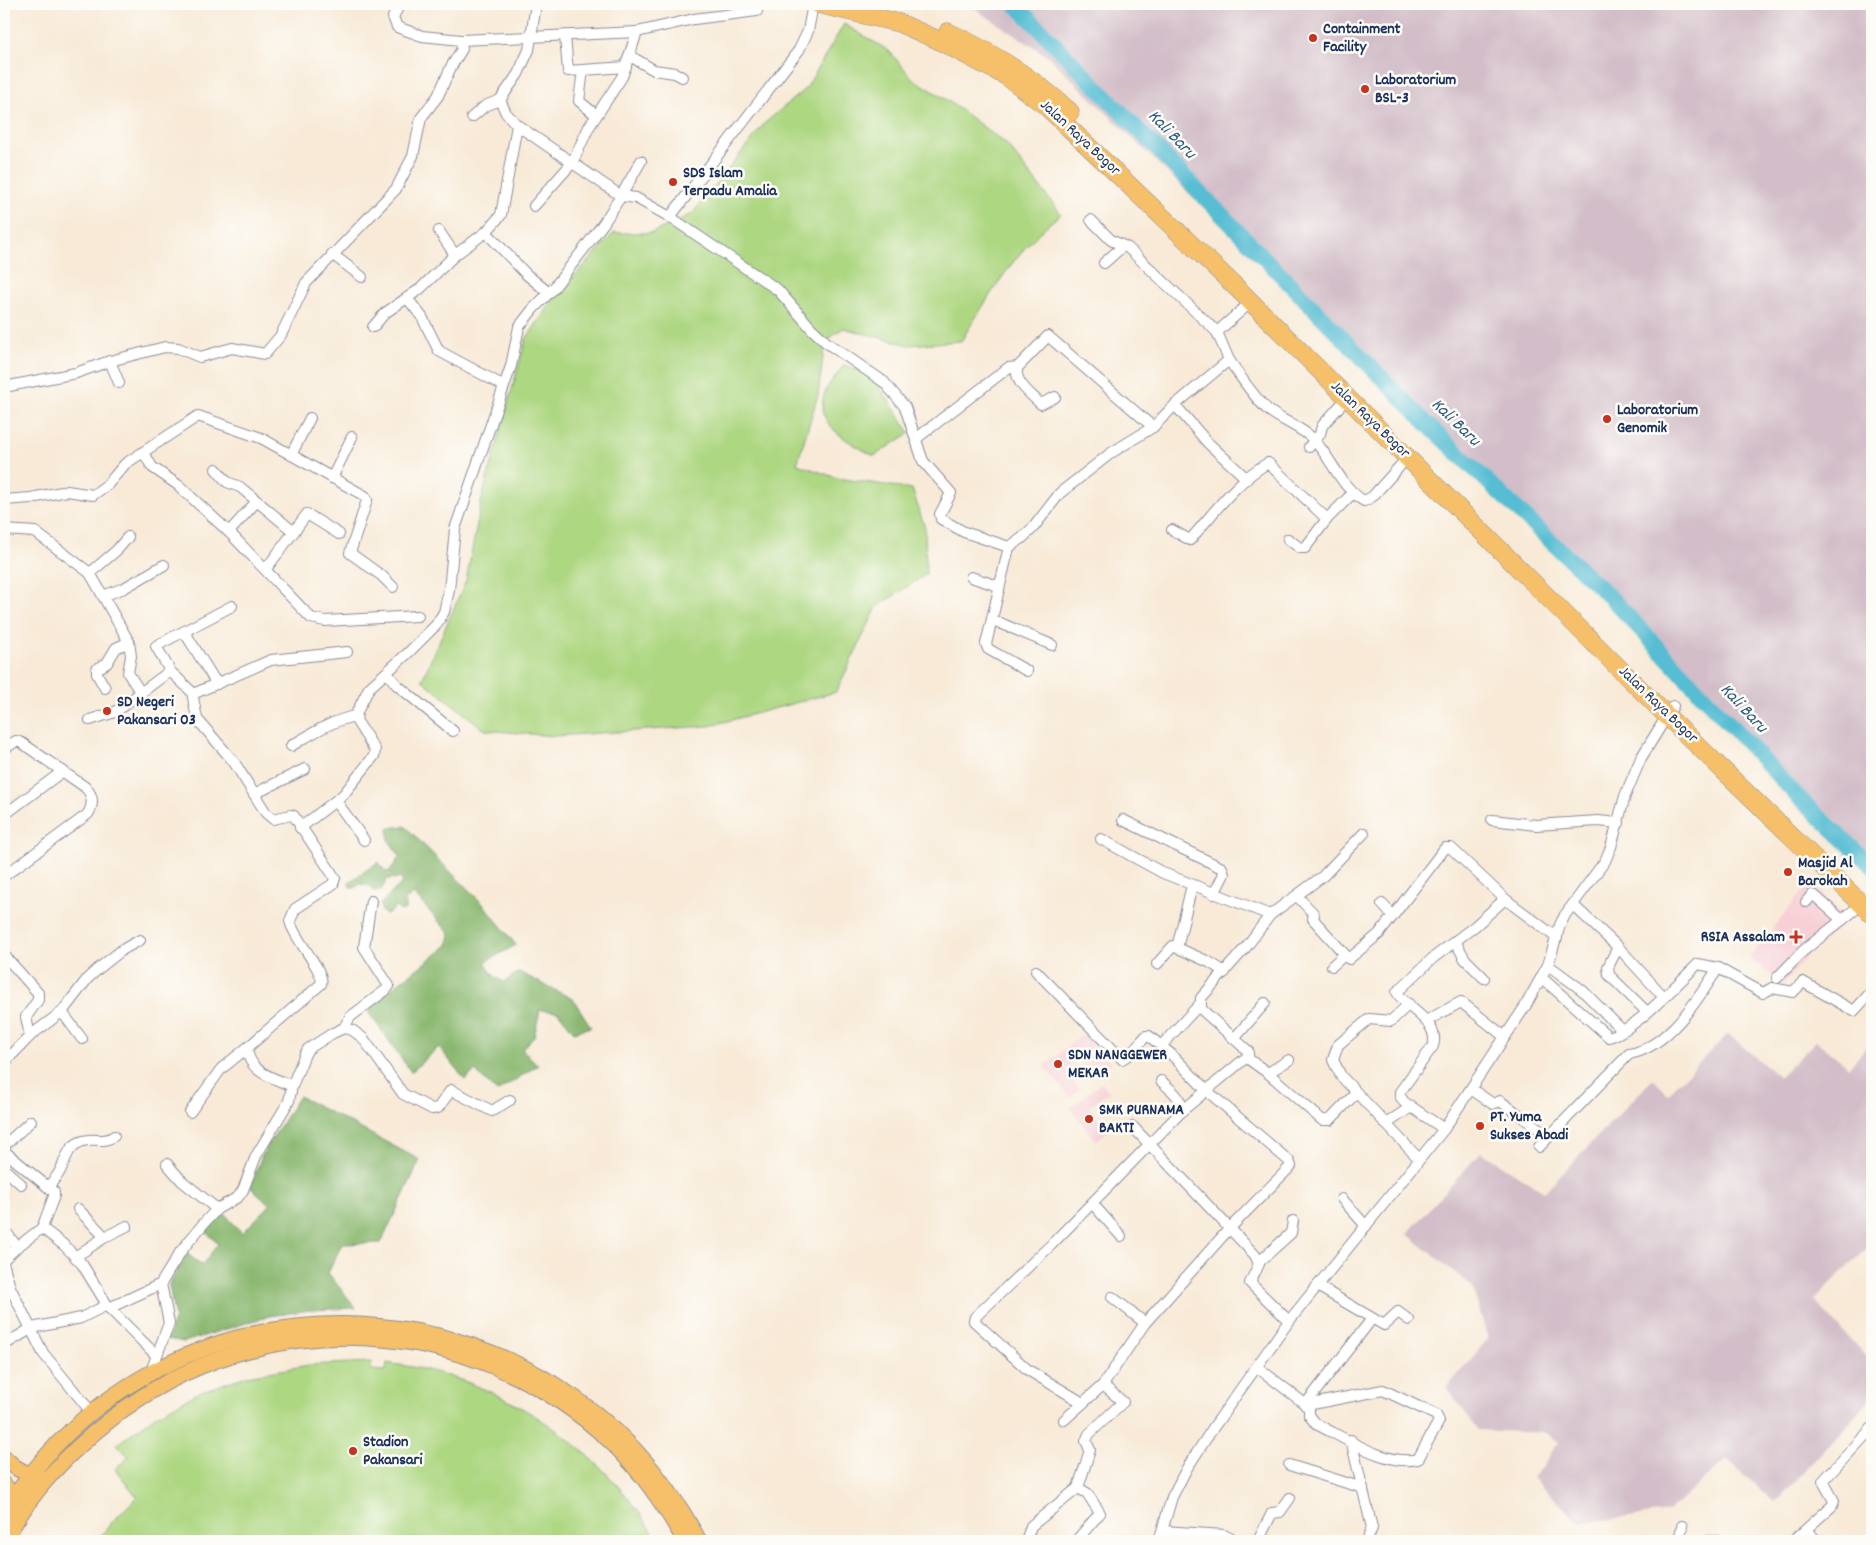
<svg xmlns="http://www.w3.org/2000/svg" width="1876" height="1545" font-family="Dekko,sans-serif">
<rect width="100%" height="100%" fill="#fdfcf7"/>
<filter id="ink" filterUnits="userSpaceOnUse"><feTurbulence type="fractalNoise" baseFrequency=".02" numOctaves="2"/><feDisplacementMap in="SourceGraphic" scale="10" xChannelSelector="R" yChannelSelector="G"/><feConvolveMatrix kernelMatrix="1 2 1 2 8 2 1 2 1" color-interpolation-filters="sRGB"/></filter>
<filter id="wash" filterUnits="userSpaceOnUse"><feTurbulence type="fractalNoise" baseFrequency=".0096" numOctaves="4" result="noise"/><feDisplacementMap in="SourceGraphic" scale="20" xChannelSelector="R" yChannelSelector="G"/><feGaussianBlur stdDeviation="1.12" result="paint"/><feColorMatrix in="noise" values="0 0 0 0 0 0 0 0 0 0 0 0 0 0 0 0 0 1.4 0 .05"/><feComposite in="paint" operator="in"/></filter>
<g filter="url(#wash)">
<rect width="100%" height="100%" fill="#f8ead7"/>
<!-- built -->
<g fill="#f7cfd5">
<polygon points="1812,884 1847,920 1808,954 1783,985 1749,958 1797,898"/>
<polygon points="1086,1032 1111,1063 1095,1076 1079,1058 1065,1069 1080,1089 1070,1098 1044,1066"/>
<polygon points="1102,1082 1109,1092 1089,1107 1108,1131 1096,1141 1070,1108"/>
</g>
<!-- industrial -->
<g fill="#d2bdc8">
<polygon points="960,4 1872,4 1872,861 1049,57 975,9"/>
<polygon points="1728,1034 1779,1077 1816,1041 1849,1067 1872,1042 1872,1243 1814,1300 1872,1363 1872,1398 1775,1503 1727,1459 1668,1512 1580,1523 1533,1478 1559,1442 1546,1433 1477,1430 1447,1387 1488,1339 1472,1286 1407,1234 1481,1152 1544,1192 1653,1079 1668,1094"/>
</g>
<!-- green -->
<g fill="#aed782" stroke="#648370">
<path d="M844,24l45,27 23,27 38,24 56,42 55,70c-43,32 -71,81 -100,127l-52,4 -66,-17 -18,14 -7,53 -21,69 40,14 75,11 13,39 1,46 -49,33 -41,85 -127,34 -155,10 -69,-6 -63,-50 44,-99 16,-83 44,-159 31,-44 57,-62h38l40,-19 73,-91 42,-36z"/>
<path d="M844,365l28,10 38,58 -36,23c-22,-13 -60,-29 -50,-61 3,-10 14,-21 20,-30z"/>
<path d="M372,1362l-1,8 15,1 1,-8c17,3 35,5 52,10 91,26 171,87 219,168h-561l15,-19 25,-25 -22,-28 14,-12 -12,-13 41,-30 44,-23 45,-15 62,-11z"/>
</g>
<!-- forest -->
<g fill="#8ab870" stroke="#527467">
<polygon points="405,826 484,905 516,945 485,962 494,976 504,982 519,972 573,999 591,1027 574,1032 558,1012 540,1010 534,1037 522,1049 538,1065 497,1092 475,1071 465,1080 439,1047 411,1072 367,1010 370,1005 448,945 450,934 414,894 405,900 407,909 400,911 396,907 387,915 382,912 380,904 403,882 400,878 387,879 381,891 373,891 371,886 361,884 352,889 348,883 378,862 386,872 391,870 400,856 389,841 388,828"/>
<polygon points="299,1096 420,1160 381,1243 342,1244 328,1273 356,1308 310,1310 269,1316 184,1342 167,1339 175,1318 169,1285 187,1254 202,1265 218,1244 204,1230 224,1213 242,1233 270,1205 251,1187 262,1155"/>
</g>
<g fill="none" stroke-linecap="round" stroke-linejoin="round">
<!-- river -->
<polyline stroke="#56bdd3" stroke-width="16" points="1015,4 1432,429 1612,599 1798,797 1872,866"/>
</g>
</g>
<g filter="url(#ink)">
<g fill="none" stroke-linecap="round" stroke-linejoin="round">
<defs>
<g id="street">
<polyline points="565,36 568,71 626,67"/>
<polyline points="461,40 637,32 694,19 757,11 758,4"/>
<polyline points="630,56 654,70 675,73 682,77"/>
<polyline points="583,70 579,101 596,115"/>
<polyline points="500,100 506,113 517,125 621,196 641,161"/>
<polyline points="472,117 485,106 500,100 518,74 529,50 536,4"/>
<polyline points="534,206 572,163 589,127 622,77 637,32"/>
<polyline points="670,217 778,290 812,329 827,343 884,382 905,407 923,461 951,493 940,514 941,519 964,532 1009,547 1021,539 1033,528 1060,493 1111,453 1153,427 1175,405 1229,360 1217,332 1251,302"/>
<polyline points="1091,220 1111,240 1128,248 1217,332"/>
<polyline points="439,231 455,255 486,232 501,215 517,125"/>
<polyline points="486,232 526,274 549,293"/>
<polyline points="332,254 362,277"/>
<polyline points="1104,263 1122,247"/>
<polyline points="407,298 422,317 439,351 504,386"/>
<polyline points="373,327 385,313 420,289 455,255"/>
<path d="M1229,360c12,17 23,35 38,49 14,12 33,17 46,30 19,19 27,48 51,62l8,-4 36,-40"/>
<polyline points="110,361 119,383"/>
<polyline points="4,387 76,373 110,361 165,347 178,348 200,357 232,348 265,354 281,335 306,283 396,189 413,156 421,118 438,96 451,67 462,49 461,40 422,36 397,27 393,17 400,4"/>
<path d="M1055,397l-14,7c-10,-9 -29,-24 -23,-37l30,-31 105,91"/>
<polyline points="1175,405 1208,443 1247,479"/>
<polyline points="917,438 1008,368 1018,367"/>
<polyline points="1309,447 1320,434 1322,426 1347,398"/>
<polyline points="144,453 152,467 178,485 229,532 311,618 325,621 418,616"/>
<polyline points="291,455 310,418"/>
<polyline points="216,469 227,482 240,487 294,532"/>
<polyline points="332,478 352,437"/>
<polyline points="4,500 31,498 67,491 93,495 108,484 125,464 198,416 261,438 365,496 367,500 350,553 382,576 393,587"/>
<polyline points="4,530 35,532 90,573"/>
<path d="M1172,530l18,10c23,-26 47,-60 78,-77l59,56"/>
<polyline points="229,532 257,501"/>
<polyline points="128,537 117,550 90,573 103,596 124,588 164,565"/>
<polyline points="1288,539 1300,548 1305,548 1327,519 1353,493"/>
<polyline points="1009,547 986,644 988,649 1027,671"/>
<polyline points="266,569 307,514 339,534"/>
<polyline points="971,577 998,586"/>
<polyline points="103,596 129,642 131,656 128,673 141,693"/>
<path d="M232,606l-76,40 14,25 22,21 5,27 37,43 32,51 7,6 18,-4 3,1 41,62 -2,6 -38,25 -5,12c3,17 36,51 31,63l-74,64c2,25 25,29 45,38"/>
<polyline points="993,620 1052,645"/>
<polyline points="185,633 217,684"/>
<polyline points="387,673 397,685 453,731"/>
<polyline points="105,688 97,674 97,669 107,663 116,648 129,642"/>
<polyline points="193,694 271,660 347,652"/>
<polyline points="90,720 115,712 170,671"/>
<path d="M291,746c22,-13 40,-25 64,-30"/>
<path d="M4,749l12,-8 6,2 63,44c8,8 9,17 3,27l-84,62"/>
<polyline points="254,794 305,769"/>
<polyline points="336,801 364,840"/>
<polyline points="4,815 63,771"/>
<polyline points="1123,820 1222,868 1224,874 1214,894"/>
<polyline points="1492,820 1536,825 1598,821 1619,823"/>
<polyline points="300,828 343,795 374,756 375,750 356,720 357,712 369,688 408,653 436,625 444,612 449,590 455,529 511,366 519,327 533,309 553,289 603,224 621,196 636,198 670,217 799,50 808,31 813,4"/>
<polyline points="1101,839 1163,873 1270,915"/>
<polyline points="1297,896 1314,914 1313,919 1349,959"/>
<polyline points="1806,902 1812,895 1815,896 1842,920"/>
<polyline points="1382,904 1393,916"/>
<polyline points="1573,905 1618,947 1663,996"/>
<polyline points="1455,941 1465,959 1484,978"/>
<polyline points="1618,947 1608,967 1609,975 1647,1012"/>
<polyline points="1177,948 1192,885"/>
<polyline points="4,955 38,993 38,1000 26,1017 30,1036"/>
<polyline points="1157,964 1173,946 1209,962 1225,972"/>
<polyline points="1548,965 1582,990 1622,1030"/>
<polyline points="1332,966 1343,956 1350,958 1379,934 1445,848 1451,848 1505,899"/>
<polyline points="1036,971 1122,1059 1130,1054 1146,1036 1149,1036 1172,1055 1206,1090 1289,1161 1291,1166 1230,1228 1145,1323 1103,1385 1064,1420"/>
<path d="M1542,978l67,59c26,-7 68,-53 89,-73l20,4 45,25 9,-5 21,4 10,-10 51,29 18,-20"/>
<polyline points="1777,978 1803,951 1862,904"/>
<polyline points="1409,1004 1391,1021 1369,1019 1338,1045 1333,1060 1341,1076 1419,1159"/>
<polyline points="62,1012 82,1039"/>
<polyline points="1426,1021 1461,1002 1505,1037"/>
<polyline points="344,1028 350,1017 386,990 389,986 364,947 371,901"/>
<polyline points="1234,1039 1265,1003"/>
<polyline points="1161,1046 1199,1005"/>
<polyline points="1247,1058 1268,1073 1322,1120 1330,1120 1356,1093"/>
<polyline points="4,1063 31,1035 62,1012 88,978 98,969 122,950 140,940"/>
<polyline points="1268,1073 1289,1060"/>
<path d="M1161,1081c10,9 21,16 21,30"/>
<polyline points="1471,1089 1493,1104 1500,1101 1549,1136"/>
<polyline points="190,1112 221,1069 247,1048"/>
<polyline points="1386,1124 1408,1109 1413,1108"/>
<polyline points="1133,1127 1255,1255 1259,1264 1250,1283 1289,1321"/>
<path d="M1444,1129l-40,-27 -4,-6v-4l33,-46c8,-25 -28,-37 -36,-54l36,-34 42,-32 30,-27 52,39"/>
<polyline points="4,1146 31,1121"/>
<path d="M1539,1147l90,-93c38,-6 70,-56 89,-86"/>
<polyline points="4,1151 54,1192 54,1196 42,1228 65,1246 82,1264 109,1308 161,1284"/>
<polyline points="167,1164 182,1181 217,1209"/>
<polyline points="4,1169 21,1184"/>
<path d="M48,1187c4,-5 9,-10 12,-16 7,-13 7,-25 23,-30 12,-4 20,3 31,-5"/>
<polyline points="1342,1199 1366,1226"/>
<polyline points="1092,1203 1121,1236"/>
<polyline points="78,1209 105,1237"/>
<polyline points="4,1229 17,1247 4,1259"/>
<polyline points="17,1247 42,1228"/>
<polyline points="75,1257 105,1237 127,1226"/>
<polyline points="1259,1262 1291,1233 1293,1221"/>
<polyline points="4,1266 10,1287 43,1353 92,1413"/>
<polyline points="1319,1287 1384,1325 1398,1312 1409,1320"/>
<polyline points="1112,1297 1145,1323"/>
<polyline points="109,1308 156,1355"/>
<polyline points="4,1345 32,1328 81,1318 107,1305"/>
<path d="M1257,1367l52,40v8l7,9c27,13 72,43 102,35l21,-38 -3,-6 -53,-25 -71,14 -3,3"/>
<polyline points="150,1374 169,1323 161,1284 163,1280 181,1251 204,1223 217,1209 238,1197 243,1190 256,1156 289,1101 292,1086 305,1054 308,1049 333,1033 344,1028 352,1030 363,1038 403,1094 432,1109 438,1108 451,1090 492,1111 510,1100"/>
<polyline points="1083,1403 1028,1370 974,1321 975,1317 1051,1245 1182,1111 1248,1056 1248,1051 1201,1009 1201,998 1247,946 1270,915 1323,876 1364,833"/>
<polyline points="1305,1405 1371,1320"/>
<polyline points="1351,1440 1372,1528 1367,1541"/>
<polyline points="1289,1465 1363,1488"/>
<polyline points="1163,1531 1224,1535 1236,1541"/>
<polyline points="1807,1531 1817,1541"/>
<polyline points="1026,1541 1031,1526 1078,1488"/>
<polyline points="1076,1541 1100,1513 1087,1493 1078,1488 1090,1450 1086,1441 1089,1434 1123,1402 1103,1385"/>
<polyline points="1159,1541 1172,1497 1187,1468 1213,1428 1289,1321 1444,1129 1526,1005 1548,965 1560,925 1565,915 1605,861 1611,847 1625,796 1641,758 1673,706"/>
<polyline points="1258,1541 1272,1513 1280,1512 1290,1498"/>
<polyline points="1679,1541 1682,1526"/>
<polyline points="1709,1541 1719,1541"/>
<polyline points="1793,1541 1832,1506 1834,1501 1823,1481 1872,1428"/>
</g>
<g id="primary">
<polyline points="4,1457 15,1467 38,1480"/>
<polyline points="4,1485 21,1502"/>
<path d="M4,1513c164,-265 552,-246 695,28"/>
<path d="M5,1541c24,-49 64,-89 106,-122 149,-118 362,-106 499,22 31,29 54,64 75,100"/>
</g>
<g id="highway">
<polyline points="818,4 899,23 938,40 1006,76 1046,106 1240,291 1667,716 1872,914"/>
<path d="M948,32c45,21 86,46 122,80"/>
</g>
</defs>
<!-- street casing -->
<use href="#street" stroke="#8a8c9a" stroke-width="12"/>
<!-- primary casing -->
<use href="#primary" stroke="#8a8c9a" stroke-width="17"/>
<!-- highway casing -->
<use href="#highway" stroke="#8a8c9a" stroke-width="19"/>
<!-- street -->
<use href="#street" stroke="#fff" stroke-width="10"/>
<!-- primary -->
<use href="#primary" stroke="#f6c06b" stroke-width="15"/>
<!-- highway -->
<use href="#highway" stroke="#f6c06b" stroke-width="18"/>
</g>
</g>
<!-- markers -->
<g fill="#c8321e" stroke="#fdfcf7" stroke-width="2">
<circle cx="1313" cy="38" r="5"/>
<circle cx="1365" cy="89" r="5"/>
<circle cx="673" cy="182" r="5"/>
<circle cx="1607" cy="419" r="5"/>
<circle cx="107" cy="711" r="5"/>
<circle cx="1788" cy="872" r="5"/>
<path d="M1793.5 929.5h5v5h5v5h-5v5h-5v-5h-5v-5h5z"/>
<circle cx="1058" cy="1064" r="5"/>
<circle cx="1089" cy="1119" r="5"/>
<circle cx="1480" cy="1126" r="5"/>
<circle cx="353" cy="1451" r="5"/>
</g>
<g text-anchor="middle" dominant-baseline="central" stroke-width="5" stroke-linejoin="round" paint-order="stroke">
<!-- poi labels -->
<g font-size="16" font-weight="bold" fill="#1b2f5e" stroke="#fdfcf7" text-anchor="start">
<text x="1323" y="29">Containment<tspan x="1323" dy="18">Facility</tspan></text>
<text x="1375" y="80">Laboratorium<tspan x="1375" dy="18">BSL-3</tspan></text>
<text x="683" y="173">SDS Islam<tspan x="683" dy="18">Terpadu Amalia</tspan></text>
<text x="1617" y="410">Laboratorium<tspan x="1617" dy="18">Genomik</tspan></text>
<text x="117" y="702">SD Negeri<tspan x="117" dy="18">Pakansari 03</tspan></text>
<text x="1798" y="863">Masjid Al<tspan x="1798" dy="18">Barokah</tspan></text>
<text x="1785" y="937" text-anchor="end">RSIA Assalam</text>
<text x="1068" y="1055">SDN NANGGEWER<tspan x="1068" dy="18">MEKAR</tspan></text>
<text x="1099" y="1110">SMK PURNAMA<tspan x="1099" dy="18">BAKTI</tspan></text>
<text x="1490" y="1117">PT. Yuma<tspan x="1490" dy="18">Sukses Abadi</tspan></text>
<text x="363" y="1442">Stadion<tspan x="363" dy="18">Pakansari</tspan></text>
</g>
<!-- street labels -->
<g font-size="16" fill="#1b2f5e" stroke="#fdfcf7">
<text transform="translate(1080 138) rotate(43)">Jalan Raya Bogor</text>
<text transform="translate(1370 420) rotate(44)">Jalan Raya Bogor</text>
<text transform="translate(1658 705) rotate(44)">Jalan Raya Bogor</text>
</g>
<!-- water labels -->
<g font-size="18" font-style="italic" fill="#2d5a81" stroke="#fdfcf7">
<text transform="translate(1171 135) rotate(46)">Kali Baru</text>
<text transform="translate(1455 423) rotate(44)">Kali Baru</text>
<text transform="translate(1743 709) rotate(47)">Kali Baru</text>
</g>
</g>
<!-- margin -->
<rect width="1876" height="1545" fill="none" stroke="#fdfcf7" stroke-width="20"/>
</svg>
